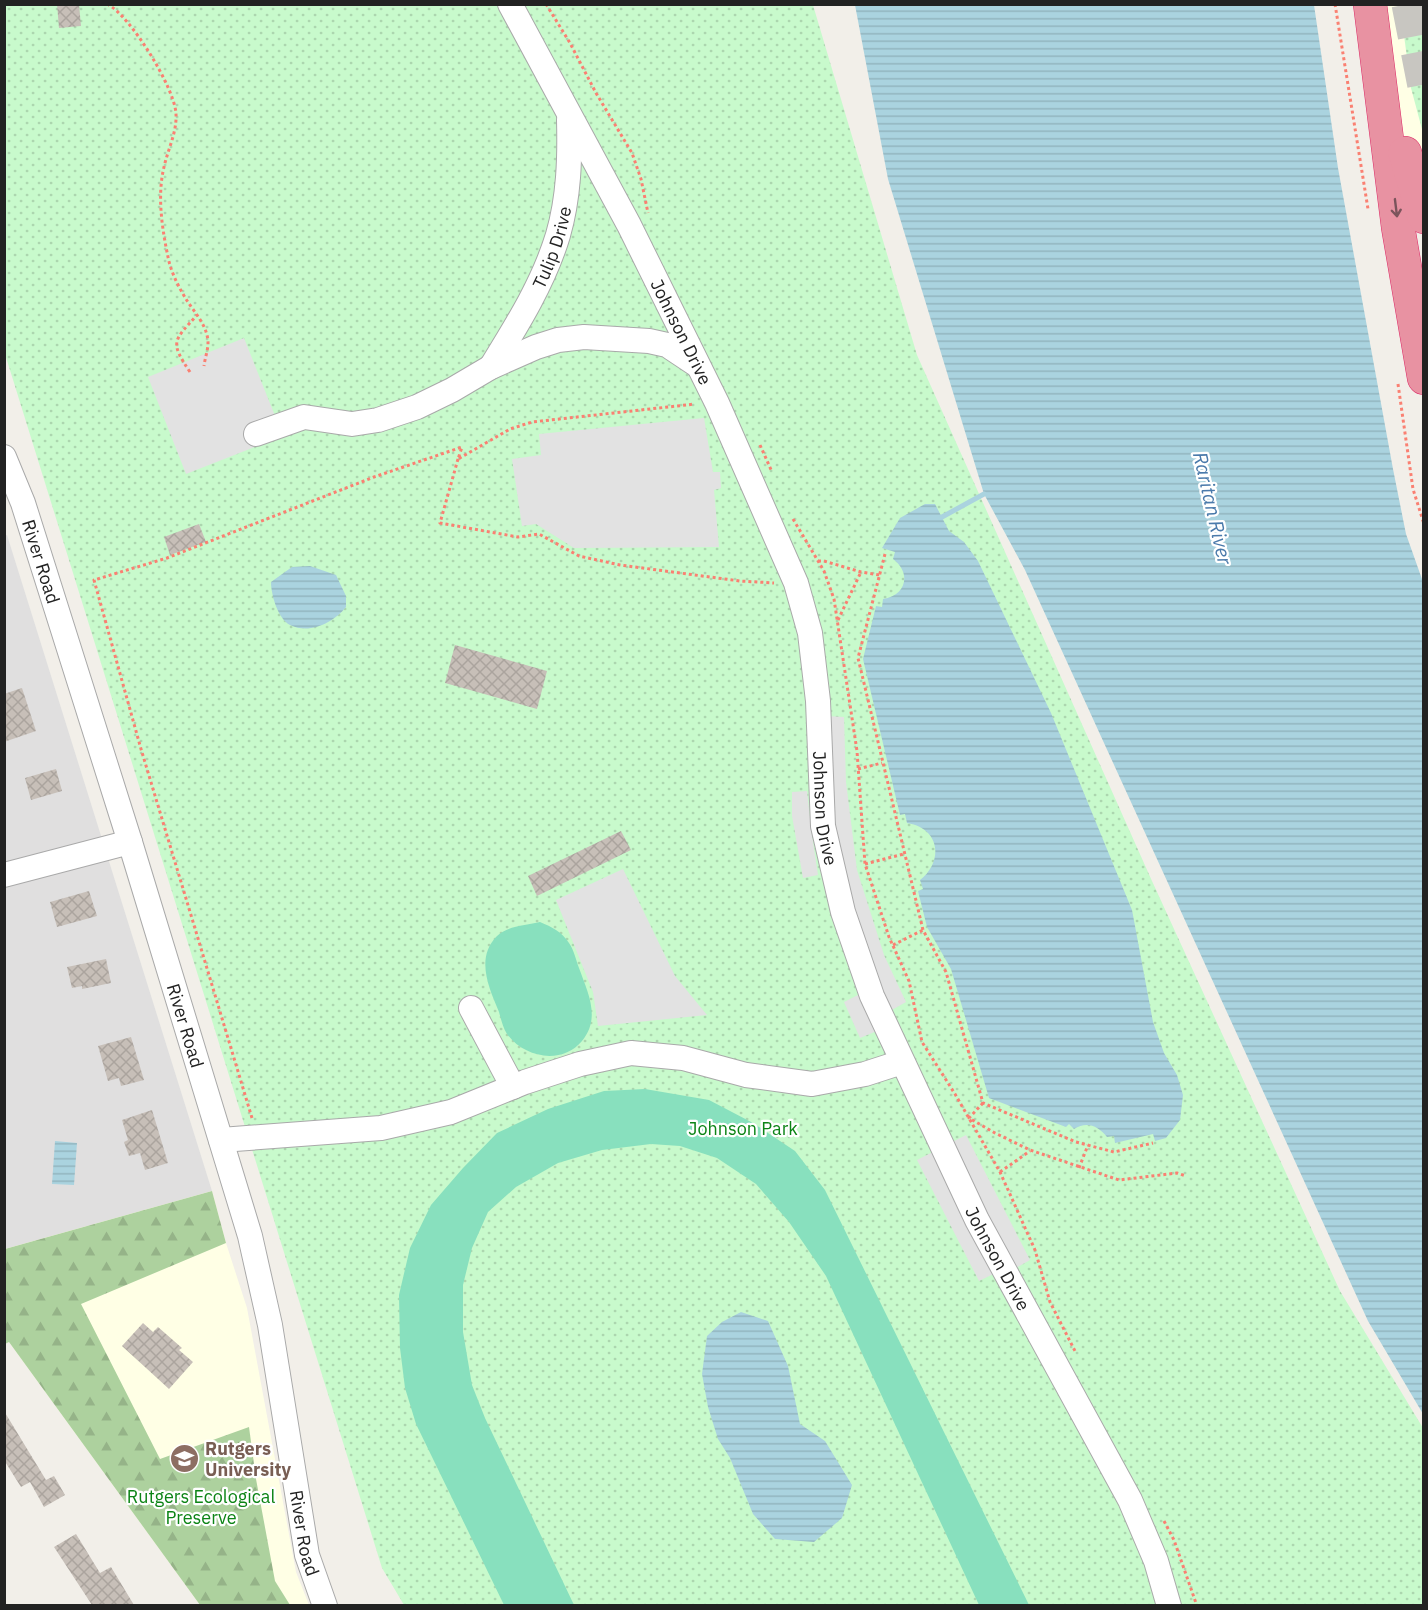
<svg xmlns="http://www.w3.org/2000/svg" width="1428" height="1610" font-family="'IBM Plex Sans',sans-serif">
<defs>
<pattern id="forest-firs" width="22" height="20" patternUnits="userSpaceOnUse" patternTransform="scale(1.5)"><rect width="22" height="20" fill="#add19e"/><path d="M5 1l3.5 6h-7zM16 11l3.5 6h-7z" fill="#95b388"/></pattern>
<pattern id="park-dots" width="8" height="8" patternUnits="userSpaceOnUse" patternTransform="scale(1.5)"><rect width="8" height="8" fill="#c8facc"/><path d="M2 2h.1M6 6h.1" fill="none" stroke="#acd6af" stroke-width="1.8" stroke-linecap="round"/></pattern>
<pattern id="water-rules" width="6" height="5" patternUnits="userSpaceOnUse" patternTransform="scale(1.5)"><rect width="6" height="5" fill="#aad3df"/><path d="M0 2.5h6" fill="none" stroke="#92b5bf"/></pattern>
<pattern id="building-cross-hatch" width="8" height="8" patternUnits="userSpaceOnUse" patternTransform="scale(1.5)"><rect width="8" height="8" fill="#c7bfb8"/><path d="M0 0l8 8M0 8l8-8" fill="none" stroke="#aba49e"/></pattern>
</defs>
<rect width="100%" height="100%" fill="#f2efe9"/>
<!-- residential -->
<polygon fill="#e0dfdf" points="7,535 212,1191 5,1249 4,536"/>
<!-- education -->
<g fill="#ffffe5">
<polygon points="1382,5 1423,5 1423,223 1399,128"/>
<polygon points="212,1191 226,1243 247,1308 296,1572 309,1605 200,1605 9,1342 5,1344 5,1249"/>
</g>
<!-- forest -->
<polygon fill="url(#forest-firs)" points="212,1191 226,1243 81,1304 160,1459 249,1427 256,1479 275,1581 290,1605 200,1605 9,1342 5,1344 5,1249"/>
<!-- park -->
<g fill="url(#park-dots)">
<polygon points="4,5 813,5 917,355 1152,881 1340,1291 1423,1428 1423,1605 404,1605 382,1568 5,354"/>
<polygon points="1400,5 1423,5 1423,133 1411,88"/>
</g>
<!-- pitch -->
<g fill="#88e0be">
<path d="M540,922c12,5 22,10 29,21 5,7 7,17 10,25 9,25 22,50 3,73 -20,24 -58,17 -75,-7 -4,-6 -6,-15 -8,-22 -10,-24 -24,-54 -2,-76 10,-10 30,-11 43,-14z"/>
<polygon points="645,1089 709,1100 753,1123 795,1151 825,1190 1029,1605 979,1605 826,1276 789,1222 756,1184 717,1158 680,1146 651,1144 602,1150 558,1163 516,1187 488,1212 472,1248 463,1285 463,1332 472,1385 485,1418 574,1605 504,1605 416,1424 405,1388 400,1348 399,1295 410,1248 431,1205 463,1168 497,1133 548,1109 604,1091"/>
</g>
<!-- parking -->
<g fill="#e2e2e2">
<polygon points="244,338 283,436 186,474 148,377"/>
<polygon points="704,418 713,472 720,472 721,488 714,490 719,547 574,548 536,524 522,526 512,459 541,455 539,434"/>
<polygon points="827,716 844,717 846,782 857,870 884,955 906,1002 890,1011 849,902 830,805"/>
<polygon points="807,791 812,835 818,875 803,878 792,816 792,792"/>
<polygon points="623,869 675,976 707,1015 598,1026 593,992 556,900"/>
<polygon points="860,994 877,1031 860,1038 844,1002"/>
<polygon points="966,1135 1030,1260 1014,1269 1012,1265 979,1281 917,1160"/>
</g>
<!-- water -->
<g fill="url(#water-rules)">
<polygon points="855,5 1314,5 1338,168 1393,469 1406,534 1423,582 1423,1414 1368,1321 1025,570 984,494 888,179"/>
<path d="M925,504h10l14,27 15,11 14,19 73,152 81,197 21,112 11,31 13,22 6,20 -3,25 -14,18 -11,3 -2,-7 -38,9 -1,-7 -7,1c-9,-11 -20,-16 -33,-8l-5,-5 -3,3 -77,-29 -38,-129 -24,-42 -9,-36 5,-2 -3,-9c24,-19 20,-52 -13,-57l-2,-9 -5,1 -37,-156 13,-53 6,1 1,-8c23,-3 29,-26 10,-40l2,-7 -13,-4 18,-30z"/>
<path d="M310,566l26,9 10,21v11c-12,15 -36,28 -56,18 -12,-6 -19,-30 -19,-43l21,-15z"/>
<polygon points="55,1141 77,1143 74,1185 52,1184"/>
<polygon points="741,1312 768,1321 788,1366 800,1424 825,1441 852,1485 842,1518 814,1542 775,1539 753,1514 730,1458 718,1439 708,1407 702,1374 707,1336 722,1322"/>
</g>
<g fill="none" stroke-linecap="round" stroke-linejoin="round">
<!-- stream -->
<polyline stroke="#aad3df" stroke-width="5" points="942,517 984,494"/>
</g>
<!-- building -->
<g fill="url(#building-cross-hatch)">
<polygon points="57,4 79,4 81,26 59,28"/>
<polygon points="199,524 206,542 170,555 164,537"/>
<polygon points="455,645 547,671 537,709 445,683"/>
<polygon points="22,688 36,731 4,742 4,694"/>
<polygon points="56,769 62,791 31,800 25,778"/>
<polygon points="621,831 631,850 537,896 528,876"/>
<polygon points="89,891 97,916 57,927 50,902"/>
<polygon points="106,959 111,983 82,989 82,986 72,988 67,967"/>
<polygon points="131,1037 144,1080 121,1086 119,1078 108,1081 98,1046"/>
<polygon points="152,1110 168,1163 145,1170 140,1153 129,1156 124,1142 128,1140 122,1120"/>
<polygon points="143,1323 153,1332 158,1327 182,1348 179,1350 193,1362 169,1389 122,1346"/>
<polygon points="4,1411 46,1480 54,1476 65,1495 44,1507 30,1482 21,1487 4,1460"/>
<polygon points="76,1534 100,1573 111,1567 134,1605 92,1605 54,1547"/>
</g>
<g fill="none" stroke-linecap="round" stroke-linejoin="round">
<!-- highway-tunnel -->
<polyline stroke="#c8c6c1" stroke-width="33" stroke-dasharray="33 16" stroke-linecap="butt" points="1408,4 1424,86"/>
<defs>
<g id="minor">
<path id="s1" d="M510,4l119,221 88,178 79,180 14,50 8,68 5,125 20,86 29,84 105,224 153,280 26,61 13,45"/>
<path id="s2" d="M491,367c26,-42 53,-85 67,-132 11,-38 12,-77 11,-115"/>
<polyline points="256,434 304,417 352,424 378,420 417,407 452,390 491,367 536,347 558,340 584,337 649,341 667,345 697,365"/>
<path id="s3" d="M4,457l19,46 107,339 120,394 20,89 37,230 18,51"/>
<polyline points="4,875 130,842"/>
<polyline points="471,1008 513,1087"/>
<polyline points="221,1140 381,1128 451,1112 525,1082 580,1064 631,1053 683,1058 746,1075 812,1084 865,1074 902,1062"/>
</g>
<g id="highway">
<polyline points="1370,4 1398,227 1424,378"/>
<polyline points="1405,153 1424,217"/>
</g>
</defs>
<!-- minor casing -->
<use href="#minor" stroke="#a9a9a9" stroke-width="26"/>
<!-- highway casing -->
<use href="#highway" stroke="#dc2a67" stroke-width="34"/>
<!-- path -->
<g stroke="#fa8072" stroke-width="3" stroke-dasharray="3 3" stroke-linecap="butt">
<path d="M107,4c23,11 68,84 69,110 1,18 -8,35 -12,53 -7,29 -2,61 4,90 3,15 10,29 18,42 8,13 22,27 22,44 0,7 -3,15 -4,23"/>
<polyline points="546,4 570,43 596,93 632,153 641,179 648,213"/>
<polyline points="1335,4 1368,209"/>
<path d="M190,372c-21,-31 -16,-31 7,-57"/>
<polyline points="1398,384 1413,489 1424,524"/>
<polyline points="760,445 772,472"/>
<polyline points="458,459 440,523 518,537 539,534 579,556 620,565 740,581 774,583"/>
<polyline points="793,519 824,571 834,599 857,751 865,864 889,937 909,981 922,1042 955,1094 1000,1172 1035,1250 1050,1302 1076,1353"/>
<polyline points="885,554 858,658 923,930 946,972 983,1103 1076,1142 1114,1152 1153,1143"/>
<polyline points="818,561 824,561 861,572 880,575"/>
<polyline points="838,620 861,572"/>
<polyline points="858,769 882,763"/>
<polyline points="865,864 904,854"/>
<polyline points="893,945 923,930"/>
<polyline points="983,1103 969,1118 995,1133 1030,1150 1119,1180 1177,1173 1186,1176"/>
<polyline points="252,1118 141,749 94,580 167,558 374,477 462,447 458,459 510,429 532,422 695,404"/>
<polyline points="1079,1168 1088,1145"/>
<polyline points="1000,1172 1030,1151"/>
<polyline points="1164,1521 1174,1540 1197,1606"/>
</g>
<!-- minor -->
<use href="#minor" stroke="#fff" stroke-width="24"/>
<!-- highway -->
<use href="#highway" stroke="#e892a2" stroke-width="33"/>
</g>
<!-- one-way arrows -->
<defs><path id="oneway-shaft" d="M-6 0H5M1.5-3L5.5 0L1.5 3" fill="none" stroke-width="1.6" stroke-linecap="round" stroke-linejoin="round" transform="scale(1.5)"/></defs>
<use stroke="#7b545c" href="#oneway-shaft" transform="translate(1396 208) rotate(83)"/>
<!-- icons -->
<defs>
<symbol id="university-disc" viewBox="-11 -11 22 22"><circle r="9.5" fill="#8d6e63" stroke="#fff"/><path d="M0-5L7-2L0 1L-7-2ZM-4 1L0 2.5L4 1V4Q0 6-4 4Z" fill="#fff"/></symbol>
</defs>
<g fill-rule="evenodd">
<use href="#university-disc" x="168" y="1442" width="33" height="33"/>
</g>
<g text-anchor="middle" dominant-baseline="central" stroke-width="4.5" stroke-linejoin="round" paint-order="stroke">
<!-- street labels -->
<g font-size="18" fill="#222" stroke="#fff">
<text stroke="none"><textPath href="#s2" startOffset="135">Tulip Drive</textPath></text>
<text stroke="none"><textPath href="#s1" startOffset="370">Johnson Drive</textPath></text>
<text stroke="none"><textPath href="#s3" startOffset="111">River Road</textPath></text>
<text stroke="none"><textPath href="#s1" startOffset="874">Johnson Drive</textPath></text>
<text stroke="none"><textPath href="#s3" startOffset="597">River Road</textPath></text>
<text stroke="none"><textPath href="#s1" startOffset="1360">Johnson Drive</textPath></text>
<text stroke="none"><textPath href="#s3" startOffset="1119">River Road</textPath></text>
</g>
<!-- park labels -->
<g font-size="18" fill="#0c8416" stroke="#fff">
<text x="743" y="1128">Johnson Park</text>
<text x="201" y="1496">Rutgers Ecological<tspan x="201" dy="21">Preserve</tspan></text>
</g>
<!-- education labels -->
<g font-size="18" font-weight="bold" fill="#785e54" stroke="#fff" text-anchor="start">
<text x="205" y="1448">Rutgers<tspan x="205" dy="21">University</tspan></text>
</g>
<!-- water labels -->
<g font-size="20" font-style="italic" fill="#4a7aab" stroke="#fff">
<text transform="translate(1213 508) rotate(77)">Raritan River</text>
</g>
</g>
<!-- border -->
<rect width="1428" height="1610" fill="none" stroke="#222222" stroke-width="12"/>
</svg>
